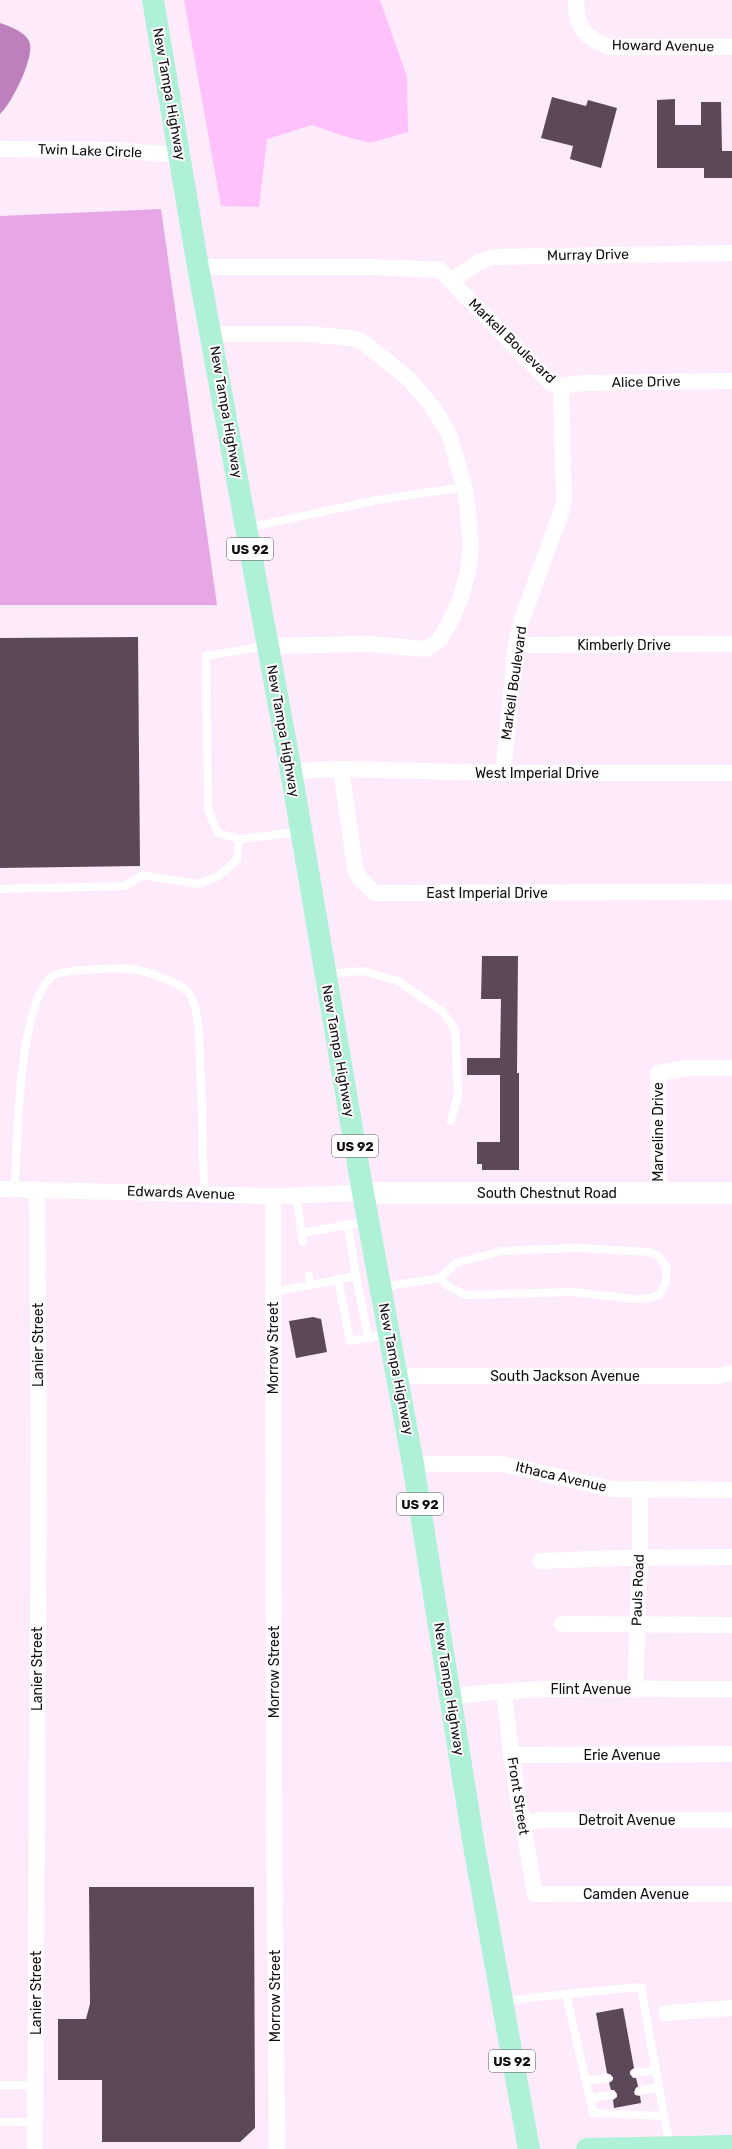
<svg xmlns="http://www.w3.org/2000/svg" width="732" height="2149" font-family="Rubik,sans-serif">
<rect width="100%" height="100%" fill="#fdebfc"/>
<!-- green -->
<polygon fill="#fec1fb" points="184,0 380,0 407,77 408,132 370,143 344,136 312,125 267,139 259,207 221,206"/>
<!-- forest -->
<polygon fill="#e7a6e5" points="161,209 217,605 0,605 0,216"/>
<!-- water -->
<path fill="#be80bc" d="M0,23c9,3 24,8 29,18 7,14 -17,62 -29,73z"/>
<!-- building -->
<g fill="#5b495a">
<polygon points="552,97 586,106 588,100 617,108 601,168 570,159 573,146 541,138"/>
<polygon points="675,99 675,125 701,125 701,102 721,102 722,151 732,151 732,178 704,178 704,168 657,168 657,100"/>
<polygon points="138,637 140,866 0,868 0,638"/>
<polygon points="482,956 518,956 517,1073 519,1073 519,1170 482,1170 482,1164 477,1164 477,1142 500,1142 500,1075 467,1075 467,1058 500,1058 501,999 481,999"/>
<polygon points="313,1317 321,1319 327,1352 296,1358 289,1321"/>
<polygon points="89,1887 254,1887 255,2128 240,2142 102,2142 102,2080 58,2080 58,2019 86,2019 90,2004"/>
<polygon points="623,2008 634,2068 630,2071 630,2074 633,2078 636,2078 638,2086 634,2092 635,2095 640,2096 641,2103 614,2108 613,2100 617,2097 617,2094 614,2090 611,2090 609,2083 613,2080 613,2077 607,2073 596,2013"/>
</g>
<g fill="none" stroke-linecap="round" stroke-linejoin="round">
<!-- lane -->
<g stroke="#fff" stroke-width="8">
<polyline points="247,528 377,500 465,487"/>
<polyline points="267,646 206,656 208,810 218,833 239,839 301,832"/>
<polyline points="0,889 124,886 143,875 197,884 217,877 237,860 239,839"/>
<polyline points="326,974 363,971 398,981 443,1012 455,1030 458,1095 451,1121"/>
<path d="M15,1189c2,-46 3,-181 36,-212 8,-8 66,-9 80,-8 15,2 55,14 61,29 8,20 7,42 8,63 2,44 3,88 4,133"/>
<polyline points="296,1195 303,1242"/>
<polyline points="302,1233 368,1221"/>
<polyline points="356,1276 368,1338"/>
<polyline points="338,1279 350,1341 388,1334"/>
<polyline points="311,1285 356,1276 348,1225"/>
<polyline points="381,1287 440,1278 456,1263 501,1251 575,1248 650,1252 659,1257 666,1266 666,1282 660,1294 651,1298 636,1299 572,1292 465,1295 448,1286 440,1278"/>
<polyline points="273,1292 311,1285 309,1276"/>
<polyline points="504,2001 566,1994 593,2113 664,2116 641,1987 566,1994"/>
<polyline points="635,2073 656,2070"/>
<polyline points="586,2081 608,2078"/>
<polyline points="0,2085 35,2085"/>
<polyline points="639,2091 659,2087"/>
<polyline points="590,2098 612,2095"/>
<polyline points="664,2116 670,2146"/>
<polyline points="0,2122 35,2122"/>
</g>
<!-- street -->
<g stroke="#fff" stroke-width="16">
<path d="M576,0c0,27 7,37 33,47h123"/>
<polyline points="0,149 113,150 179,155"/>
<polyline points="198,267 372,267 440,270 551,383 561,386 583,383 732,381"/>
<polyline points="451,281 479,262 492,257 732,253"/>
<polyline points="212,334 308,334 349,338 359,340 367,345 410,380 434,409 449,434 466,493 471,546 468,571 461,597 451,620 439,641 426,649 367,644 268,646"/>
<polyline points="516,645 732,644"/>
<polyline points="341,769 355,867 359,878 375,893 732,892"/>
<polyline points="291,771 341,769 503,773 732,773"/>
<polyline points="503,773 516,645 522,619 562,510 564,500 561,386"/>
<polyline points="0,1189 273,1196 363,1193"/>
<polyline points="659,1194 658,1073 688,1068 732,1068"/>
<polyline points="273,1196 274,1786 277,2149"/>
<polyline points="397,1376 718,1376 732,1373"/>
<polyline points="413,1464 503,1464 611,1489 732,1490"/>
<polyline points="540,1561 617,1558 732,1557"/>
<polyline points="562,1624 732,1625"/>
<polyline points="635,1690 640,1558 640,1489"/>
<polyline points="504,1691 511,1755 535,1894 732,1894"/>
<path d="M450,1697c93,-13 188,-7 282,-8"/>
<polyline points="511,1755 732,1754"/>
<polyline points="523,1823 543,1820 732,1820"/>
<polyline points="666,2013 732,2008"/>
<polyline points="35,2149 39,1438 37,1189"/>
</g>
<!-- secondary -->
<polyline stroke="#fff" stroke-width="22" points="363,1193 732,1193"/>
<!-- primary -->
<g stroke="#aff1d6" stroke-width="22">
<polyline points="153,0 198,267 291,771 363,1193 413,1464 474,1846 529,2149"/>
<polyline points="587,2149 732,2146"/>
</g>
</g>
<g text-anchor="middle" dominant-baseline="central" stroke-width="4" stroke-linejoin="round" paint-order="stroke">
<!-- shield labels -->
<g fill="#fff" stroke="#5a565a" stroke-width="1">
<rect x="227" y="538" width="46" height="22" rx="3"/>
<rect x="332" y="1135" width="46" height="22" rx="3"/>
<rect x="397" y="1493" width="46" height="22" rx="3"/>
<rect x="489" y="2050" width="46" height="22" rx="3"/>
</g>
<g font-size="13" font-weight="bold" fill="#140d14">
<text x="250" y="549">US 92</text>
<text x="355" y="1146">US 92</text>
<text x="420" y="1504">US 92</text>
<text x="512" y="2061">US 92</text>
</g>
<!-- street labels -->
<g font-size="14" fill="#140d14" stroke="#fff">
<text transform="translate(663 46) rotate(1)">Howard Avenue</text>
<text transform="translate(169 94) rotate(80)">New Tampa Highway</text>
<text transform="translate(90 151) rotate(2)">Twin Lake Circle</text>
<text transform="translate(588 255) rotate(-1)">Murray Drive</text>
<text transform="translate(512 341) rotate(44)">Markell Boulevard</text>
<text transform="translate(646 382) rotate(-1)">Alice Drive</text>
<text transform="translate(226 412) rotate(80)">New Tampa Highway</text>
<text x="624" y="645">Kimberly Drive</text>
<text transform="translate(514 683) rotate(-82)">Markell Boulevard</text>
<text transform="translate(283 731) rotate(80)">New Tampa Highway</text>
<text x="537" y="773">West Imperial Drive</text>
<text x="487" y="893">East Imperial Drive</text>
<text transform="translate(338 1051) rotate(80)">New Tampa Highway</text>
<text transform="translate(658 1132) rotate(-90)">Marveline Drive</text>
<text transform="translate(181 1193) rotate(2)">Edwards Avenue</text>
<text x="547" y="1193">South Chestnut Road</text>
<text transform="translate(38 1345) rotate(-90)">Lanier Street</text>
<text transform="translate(273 1348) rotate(-90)">Morrow Street</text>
<text transform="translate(396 1369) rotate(79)">New Tampa Highway</text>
<text x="565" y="1376">South Jackson Avenue</text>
<text transform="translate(561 1477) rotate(13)">Ithaca Avenue</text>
<text transform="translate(638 1590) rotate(-88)">Pauls Road</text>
<text transform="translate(37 1669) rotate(-90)">Lanier Street</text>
<text transform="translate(274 1672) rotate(-90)">Morrow Street</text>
<text transform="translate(449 1689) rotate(81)">New Tampa Highway</text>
<text x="591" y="1689">Flint Avenue</text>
<text x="622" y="1755">Erie Avenue</text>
<text transform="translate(518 1796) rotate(81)">Front Street</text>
<text x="627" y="1820">Detroit Avenue</text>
<text x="636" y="1894">Camden Avenue</text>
<text transform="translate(36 1993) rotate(-90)">Lanier Street</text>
<text transform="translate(275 1996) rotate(-90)">Morrow Street</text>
</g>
</g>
</svg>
